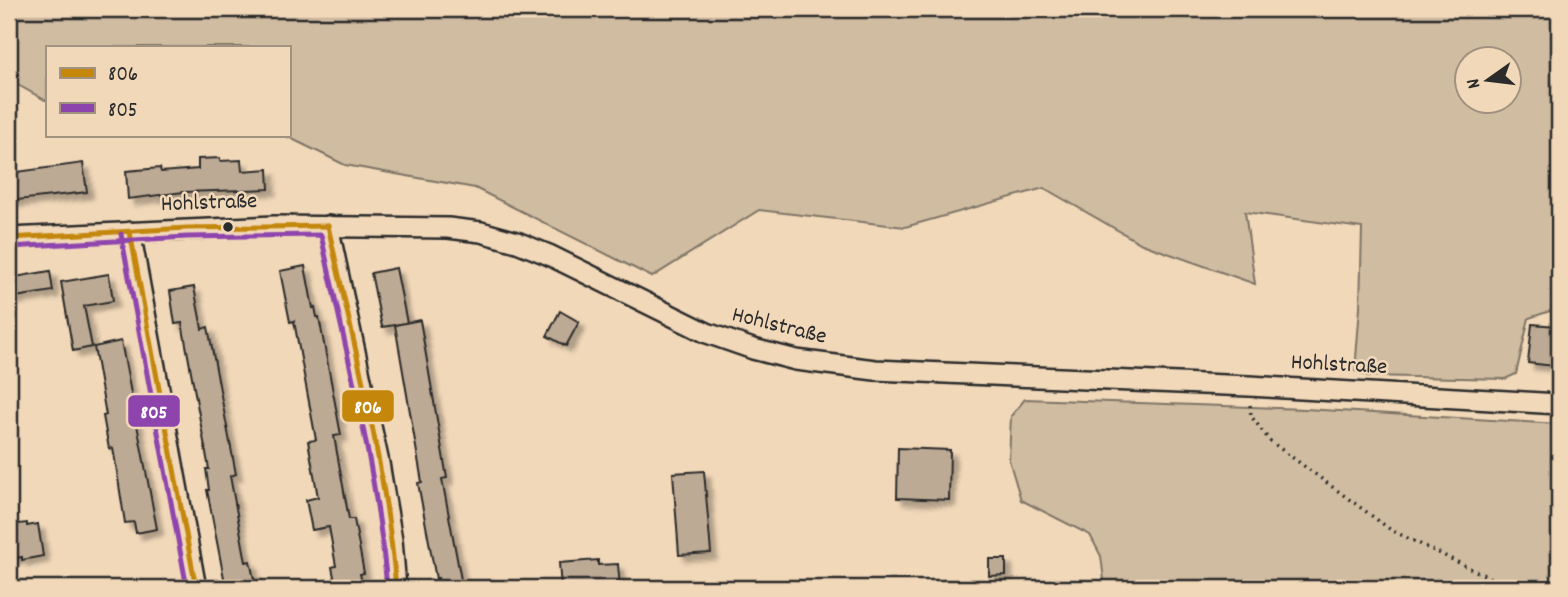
<svg xmlns="http://www.w3.org/2000/svg" width="1568" height="597" font-family="Dekko,sans-serif">
<defs>
<filter id="shadow"><feDropShadow dx="6" dy="6" stdDeviation="2" flood-color="#0004"/></filter>
</defs>
<rect width="100%" height="100%" fill="#f1d8b9"/>
<filter id="ink" filterUnits="userSpaceOnUse"><feTurbulence type="fractalNoise" baseFrequency=".0143" numOctaves="2"/><feDisplacementMap in="SourceGraphic" scale="14" xChannelSelector="R" yChannelSelector="G"/><feConvolveMatrix kernelMatrix="1 2 1 2 8 2 1 2 1" color-interpolation-filters="sRGB"/></filter>
<g filter="url(#ink)">
<!-- green -->
<g fill="#d0bca1" stroke="#7e7466" stroke-width="2" fill-rule="evenodd">
<path d="M9,9h1550v299l-30,10 -13,56 -11,5 -137,-3 -13,-5 5,-64 2,-79 -117,-16 10,72 -113,-40 -98,-56 -139,39 -146,-17 -107,67 -177,-89 -130,-23 -61,-30h5v-88h-242v53h-2l-36,-20zM1466,60h42v42h-42z"/>
<polygon points="1025,399 1305,409 1559,424 1559,588 1105,588 1101,556 1090,535 1021,500 1009,460 1011,416"/>
</g>
<!-- building -->
<g fill="#bdaa94" stroke="#2b2b2b" stroke-width="2" filter="url(#shadow)">
<polygon points="220,158 220,161 241,160 242,171 268,169 269,189 184,192 128,199 126,171 160,168 161,172 198,169 198,159"/>
<polygon points="83,163 87,192 9,201 9,173"/>
<polygon points="305,266 313,308 315,307 317,317 319,317 341,435 334,436 349,519 354,519 364,573 360,574 362,582 336,587 332,567 336,566 329,527 312,530 306,500 318,497 308,441 316,440 294,321 290,322 280,271"/>
<polygon points="396,268 407,323 382,327 371,273"/>
<polygon points="50,271 53,291 9,298 9,278"/>
<polygon points="109,274 113,301 84,306 92,347 73,351 61,282"/>
<polygon points="194,287 202,329 208,327 236,474 230,476 246,562 250,561 256,588 226,588 223,573 207,490 209,490 206,469 209,469 182,323 175,324 170,291"/>
<polygon points="560,311 579,322 566,346 547,336"/>
<polygon points="420,320 447,478 442,479 462,585 442,588 440,588 438,578 436,579 418,483 422,482 395,325"/>
<polygon points="1532,324 1557,326 1554,366 1528,363"/>
<polygon points="121,341 157,529 136,533 134,522 125,523 116,466 113,448 109,449 103,416 106,415 94,347"/>
<polygon points="898,448 950,450 949,500 897,498"/>
<polygon points="704,471 711,553 679,555 673,473"/>
<polygon points="27,523 27,526 38,524 43,556 22,560 22,557 9,559 9,525"/>
<polygon points="989,559 1006,559 1006,575 989,576"/>
<polygon points="598,560 598,565 618,564 620,588 561,588 559,563"/>
</g>
<g fill="none" stroke-linecap="round" stroke-linejoin="round">
<defs>
<g id="street">
<polyline points="328,226 379,463 392,540 396,588"/>
<polyline points="130,232 196,588"/>
<polyline points="9,238 274,226 448,228 481,232 517,242 549,255 707,333 753,349 796,360 875,370 1249,386 1559,404"/>
</g>
</defs>
<!-- street casing -->
<use href="#street" stroke="#2b2b2b" stroke-width="24"/>
<!-- path -->
<polyline stroke="#2b2b2b" stroke-width="3.5" stroke-dasharray="2 5" stroke-linecap="butt" points="1250,405 1251,416 1270,441 1391,530 1511,588"/>
<!-- street -->
<use href="#street" stroke="#f1d8b9" stroke-width="19"/>
<defs>
<g id="bus-1">
<path d="M328,226c26,120 58,240 68,362"/>
<polyline points="130,232 196,588"/>
<polyline points="9,238 187,228 328,226"/>
</g>
<g id="bus-2">
<polyline points="121,234 187,588"/>
<path d="M9,247l178,-10 134,-2c25,117 56,234 66,353"/>
</g>
</defs>
<!-- bus-1 casing -->
<use href="#bus-1" stroke="#f1d8b9" stroke-width="10"/>
<!-- bus-2 casing -->
<use href="#bus-2" stroke="#f1d8b9" stroke-width="10"/>
<!-- bus-1 -->
<use href="#bus-1" stroke="#c4870b" stroke-width="5"/>
<!-- bus-2 -->
<use href="#bus-2" stroke="#8e44ad" stroke-width="5"/>
</g>
</g>
<!-- markers -->
<circle fill="#2b2b2b" stroke="#f1d8b9" stroke-width="2.5" cx="228" cy="227" r="6"/>
<g text-anchor="middle" dominant-baseline="central" stroke-width="5" stroke-linejoin="round" paint-order="stroke">
<!-- street labels -->
<g font-size="23" fill="#2b2b2b" stroke="#f1d8b9">
<text transform="translate(209 204) rotate(-2)">Hohlstraße</text>
<text transform="translate(779 327) rotate(14)">Hohlstraße</text>
<text transform="translate(1339 366) rotate(3)">Hohlstraße</text>
</g>
</g>
<g stroke="#f1d8b9" stroke-width="2.5">
<rect x="341" y="389" width="54" height="34" rx="7" fill="#c4870b"/>
<rect x="127" y="394" width="54" height="34" rx="7" fill="#8e44ad"/>
</g>
<g font-size="19" text-anchor="middle" font-weight="bold" fill="#fff">
<text x="368" y="413">806</text>
<text x="154" y="418">805</text>
</g>
<!-- margin -->
<rect width="1568" height="597" fill="none" stroke="#f1d8b9" stroke-width="35"/>
<rect x="18" y="18" width="1533" height="562" fill="none" stroke="#2b2b2b" stroke-width="2.5" filter="url(#ink)"/>
<!-- legend -->
<rect x="46" y="46" width="245" height="91" fill="#f1d8b9" stroke="#a29380" stroke-width="2"/>
<rect x="60" y="68" width="35" height="10" fill="#c4870b" stroke="#a29380" stroke-width="2"/>
<text x="108" y="80" font-size="21" fill="#2b2b2b">806</text>
<rect x="60" y="103" width="35" height="10" fill="#8e44ad" stroke="#a29380" stroke-width="2"/>
<text x="108" y="116" font-size="21" fill="#2b2b2b">805</text>
<!-- north arrow -->
<g transform="translate(1488 80) rotate(256)"><circle r="33" fill="#f1d8b9" stroke="#a29380" stroke-width="2"/>
<path d="M0-5L12 26L0 18L-12 26Z" fill="#2b2b2b"/>
<text y="-10" font-size="19" font-weight="bold" text-anchor="middle" fill="#2b2b2b">N</text>
</g>
</svg>
